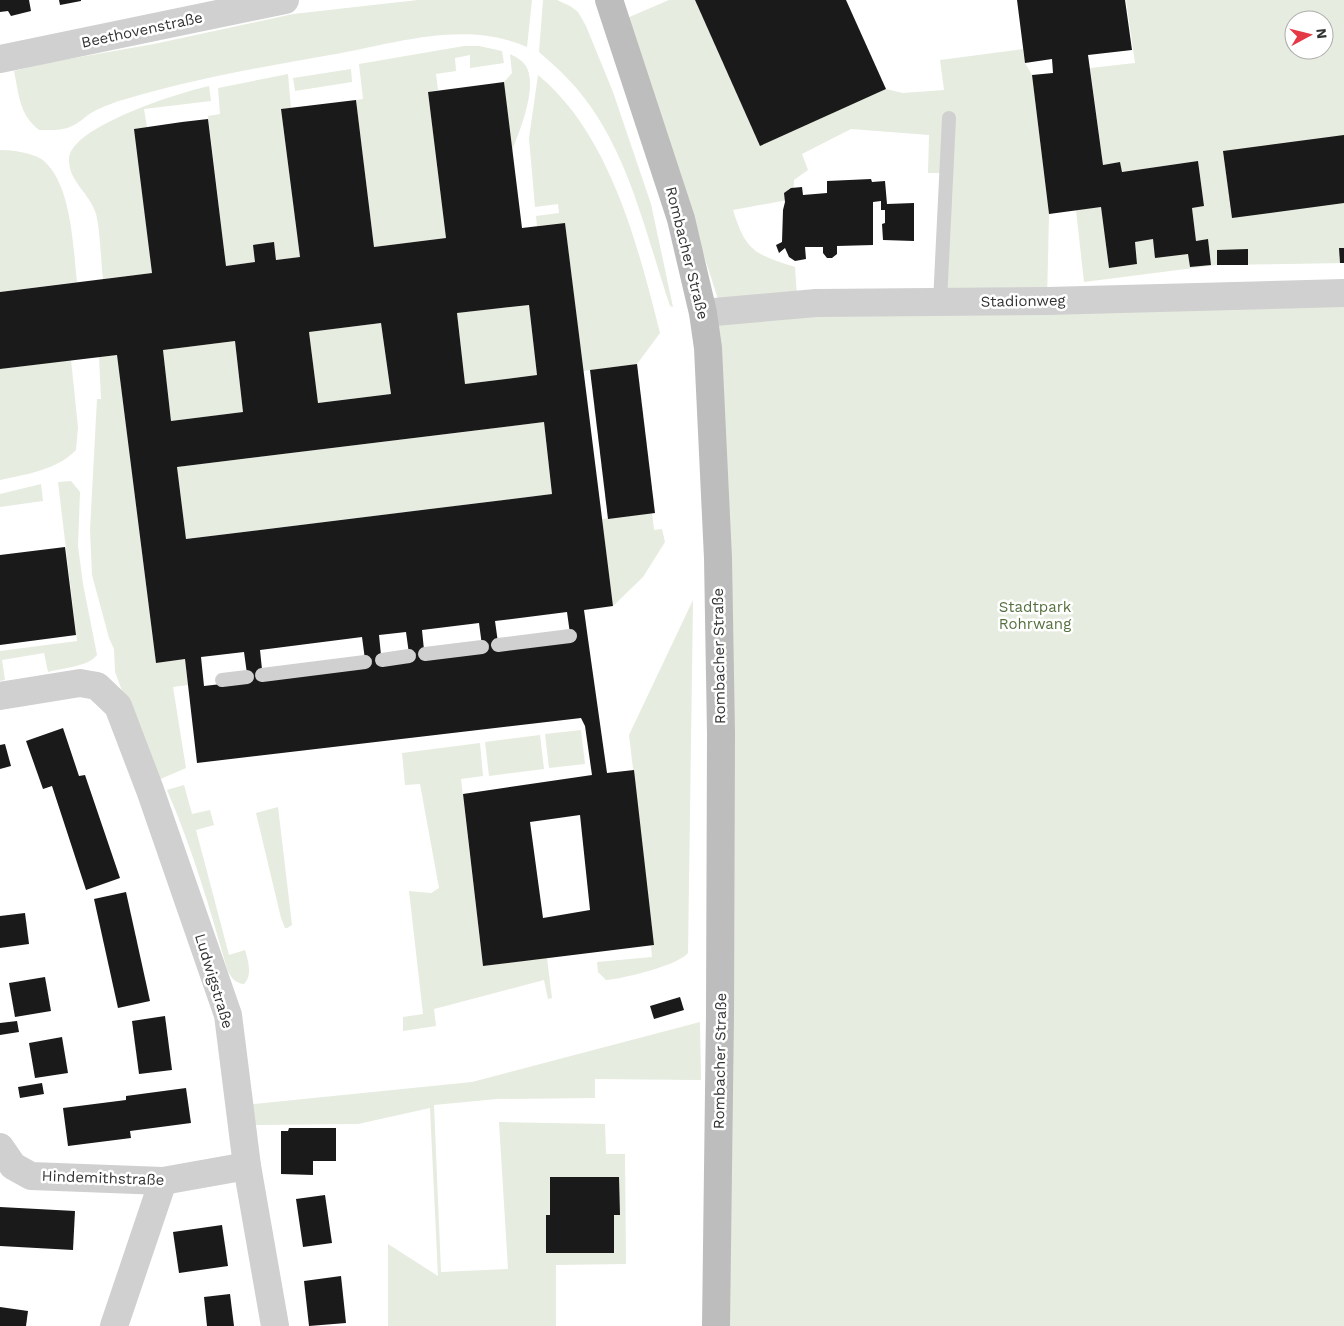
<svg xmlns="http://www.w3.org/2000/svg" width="1344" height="1326" font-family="'Work Sans',sans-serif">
<rect width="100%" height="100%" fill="#fff"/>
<!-- green -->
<g fill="#e6ecdf" fill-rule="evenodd">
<path d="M418,0h114l-5,47c-63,-28 -133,-3 -197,8 -69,12 -137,24 -204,44 -11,3 -25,8 -35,14 -6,4 -12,10 -19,13 -10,5 -22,4 -33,4 -20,-16 -20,-35 -25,-59l32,-8 108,-19 139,-30z"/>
<path d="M543,0h14l13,6 8,6 8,14 27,66 38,112 22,103 -3,-1c-26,-77 -44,-168 -103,-228 -8,-9 -19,-18 -28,-26z"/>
<path d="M669,0h26l65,145 126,-56 17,4 41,-3 -4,-30 83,-11 2,14 7,12 17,139 -2,87 -107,1 6,-129h-18l1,-38 -78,-6 -49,25 6,16 -14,10 -1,19 -60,11c13,42 22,44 62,57l2,29 -79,3 -91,-281z"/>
<path d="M1126,0h218v263l-127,2 -133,17 -8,-72 25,-3 8,61 28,-4 -2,-22 18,-3 35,15 2,13 21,-3 -3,-25 -12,2 -4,-33 12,-2 -6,-45 -76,11 -2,-10 -17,3 -13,-97 45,-5zM1294,20h30v30h-30z"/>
<polygon points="464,46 479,46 502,51 504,63 470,68 470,55 455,58 456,71 436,74 438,90 428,92 446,238 374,247 356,100 363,99 359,64"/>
<path d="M510,54c6,3 12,6 16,12 12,21 -6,64 -14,85l-8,-69 8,-9z"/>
<polygon points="351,69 352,82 295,91 293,78"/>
<polygon points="288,74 291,108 281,109 300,257 276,260 274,243 255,262 226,266 208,116 220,114 218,88"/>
<path d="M538,75c72,59 100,171 122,258l-23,31 -54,7 -18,-148 -28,3 -1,-10 23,-3 -1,-9 -23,3 -6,-69z"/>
<path d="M209,86l2,15 -67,8 3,18 -12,2 17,144 -49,6c-2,-15 -3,-56 -8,-68 -7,-19 -26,-30 -26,-51 -1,-33 112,-68 140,-74z"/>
<path d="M0,150c12,0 35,3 44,11 28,25 29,87 33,121l-77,10z"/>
<polygon points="1344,299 1344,1326 724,1326 713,319"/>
<polygon points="529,305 537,375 465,384 457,313"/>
<polygon points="381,323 391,394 318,403 309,332"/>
<polygon points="235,341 243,412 171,421 163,350"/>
<polygon points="117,355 156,663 185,659 188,685 173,687 186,768 156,781 115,672 114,649 109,638 92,575 90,530 97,399 101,399 99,357"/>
<path d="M71,360l7,67 -2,23c-19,20 -49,24 -76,30v-111z"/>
<polygon points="544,422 552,494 186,539 177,467"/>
<path d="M71,481l9,11 -2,54 5,38 14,71c-9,12 -35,13 -49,17l-4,-19 -42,7 3,20 -5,1v-30l77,-10 -19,-159z"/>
<polygon points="41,484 43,501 0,507 0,494"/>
<polygon points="652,513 654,530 662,529 665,542 643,577 613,606 602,519"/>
<path d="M693,600l-5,353c-9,12 -66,26 -82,27l-8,-8 -1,-10 55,-5 -1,-11 3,-1 -25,-210z"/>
<polygon points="581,730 585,764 549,768 545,734"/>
<polygon points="540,735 544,769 489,776 485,742"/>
<polygon points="480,743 483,776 461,779 483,966 547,958 552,998 548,999 544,980 434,1009 436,1026 403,1031 403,1017 423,1014 409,891 431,893 439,888 420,784 405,785 402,753"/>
<path d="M184,785l8,29 18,-4 4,15 -18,5 33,125 16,-5c3,11 8,25 -1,34 -10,-1 -13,-7 -17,-15 -17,-61 -35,-121 -60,-179z"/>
<polygon points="278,807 292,925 287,928 285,928 281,918 256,813"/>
<polygon points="700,1022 701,1080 595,1079 595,1098 497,1099 434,1105 441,1272 508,1269 499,1122 605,1124 606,1154 625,1154 626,1264 556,1265 556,1326 388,1326 388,1244 438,1276 430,1108 358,1124 248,1125 244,1105 472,1082"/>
</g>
<!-- building -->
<g fill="#1a1a1a" fill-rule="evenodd">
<polygon points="0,0 29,0 31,11 11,16 8,11 0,12"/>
<polygon points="59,0 81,0 81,1 60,5"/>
<polygon points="695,0 846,0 886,89 760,146"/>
<polygon points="1017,0 1125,0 1132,50 1088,55 1103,165 1120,162 1122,172 1198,161 1204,206 1192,208 1196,241 1208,239 1211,265 1190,267 1188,254 1155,258 1153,239 1135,242 1137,264 1109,268 1101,207 1049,214 1032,75 1053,73 1052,59 1025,63"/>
<path d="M504,82l18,146 43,-5 48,383 -29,4 4,29 19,134 27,-3 20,175 -171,21 -20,-172 129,-19 -7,-49 -4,-8 -384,45 -12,-104 -29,4 -39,-308 -117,14v-77l152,-19 -18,-144 48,-7 26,-3 18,147 29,-4 -2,-17 21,-3 2,18 24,-3 -19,-148 75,-9 18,147 72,-9 -18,-146zM529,305l8,70 -72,9 -8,-71zM381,323l10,71 -73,9 -9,-71zM235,341l8,71 -72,9 -8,-71zM544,422l8,72 -366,45 -9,-72zM567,612l4,29 -72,9 -4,-29zM479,623l4,30 -58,7 -3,-30zM406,632l4,29 -28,4 -3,-30zM362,637l4,30 -103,12 -3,-29zM244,652l4,29 -44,5 -3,-29zM580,815l10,95 -47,8 -13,-96z"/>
<polygon points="1344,135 1344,203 1232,218 1223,151"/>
<polygon points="871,179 872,182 885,181 887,204 914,203 914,241 883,240 882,224 885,223 885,210 881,210 881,201 873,202 873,245 837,246 837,254 832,258 827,258 823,253 823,247 805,247 806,259 795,261 789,257 785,248 779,253 776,245 782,242 783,210 785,202 784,193 791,188 802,187 803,195 827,193 827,181"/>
<polygon points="1339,248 1344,248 1344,263 1340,263"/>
<polygon points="1248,249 1248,265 1217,265 1217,250"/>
<polygon points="637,364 655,513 608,519 590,370"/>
<polygon points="65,547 76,635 0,645 0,555"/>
<polygon points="63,728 79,776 85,775 120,878 86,890 52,786 43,789 26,741"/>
<polygon points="5,744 11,766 0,769 0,745"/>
<polygon points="126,892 150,1001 118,1008 94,899"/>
<polygon points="25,913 29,944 0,948 0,916"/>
<polygon points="45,977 51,1011 15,1017 9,983"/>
<polygon points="680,997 684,1010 654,1019 650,1006"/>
<polygon points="165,1016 172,1070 139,1074 132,1021"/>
<polygon points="17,1021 19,1032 0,1035 0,1023"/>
<polygon points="62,1037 68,1073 35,1078 29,1043"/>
<polygon points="42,1083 44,1094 20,1098 18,1087"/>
<polygon points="186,1088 191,1123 130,1131 131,1138 68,1146 63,1108 126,1100 126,1096"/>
<polygon points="289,1128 336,1128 336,1161 313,1161 313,1175 281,1174 281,1131 288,1131"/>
<polygon points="550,1177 619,1177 620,1215 614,1215 614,1253 546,1253 546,1215 550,1215"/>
<polygon points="325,1195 332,1243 303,1247 296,1199"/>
<polygon points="0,1207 75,1211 73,1250 0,1246"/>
<polygon points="222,1225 228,1266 179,1273 173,1232"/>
<polygon points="341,1276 346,1323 309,1326 304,1281"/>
<polygon points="230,1294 234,1326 207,1326 204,1297"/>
<polygon points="0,1307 28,1311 26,1326 0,1326"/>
</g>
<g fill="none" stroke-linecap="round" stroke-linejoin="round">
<!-- service -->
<g stroke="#d0d0d0" stroke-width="14">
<polyline points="940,302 949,118"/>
<polyline points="498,645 570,636"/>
<polyline points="425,654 482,647"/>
<polyline points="382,660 409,656"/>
<polyline points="262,675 365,662"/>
<polyline points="222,680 247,677"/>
</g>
<!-- minor -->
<g stroke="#d0d0d0" stroke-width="28">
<polyline points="0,59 285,0"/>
<polyline points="703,313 816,303 1047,301 1344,293"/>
<polyline points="0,696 80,683 97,686 118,706 150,790 228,1015 247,1166 275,1326"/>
<polyline points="0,1147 13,1166 31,1176 163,1181 247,1166"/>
<polyline points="114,1326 163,1181"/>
</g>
<!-- secondary -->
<polyline stroke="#bdbdbd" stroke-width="28" points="609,0 681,219 703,313 708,348 718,558 721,734 720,1014 716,1326"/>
</g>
<g text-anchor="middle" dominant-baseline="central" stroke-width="5" stroke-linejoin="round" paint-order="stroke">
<!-- street labels -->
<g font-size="15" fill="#333" stroke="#fff">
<text transform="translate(142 30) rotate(-12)">Beethovenstraße</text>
<text transform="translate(687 253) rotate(76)">Rombacher Straße</text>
<text transform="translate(1023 301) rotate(-1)">Stadionweg</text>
<text transform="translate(719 656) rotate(-91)">Rombacher Straße</text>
<text transform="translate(214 981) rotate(73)">Ludwigstraße</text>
<text transform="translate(720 1061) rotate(-89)">Rombacher Straße</text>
<text transform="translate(103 1178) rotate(2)">Hindemithstraße</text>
</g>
<!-- park labels -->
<g font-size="15" fill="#56703f" stroke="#fff">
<text x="1035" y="607">Stadtpark<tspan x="1035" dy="17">Rohrwang</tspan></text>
</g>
</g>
<!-- north arrow -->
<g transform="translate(1309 35) rotate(83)"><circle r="24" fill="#ffffff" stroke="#adadad"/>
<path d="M0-4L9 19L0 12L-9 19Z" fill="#e63946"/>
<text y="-8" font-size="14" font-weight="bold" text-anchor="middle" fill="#333333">N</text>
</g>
</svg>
